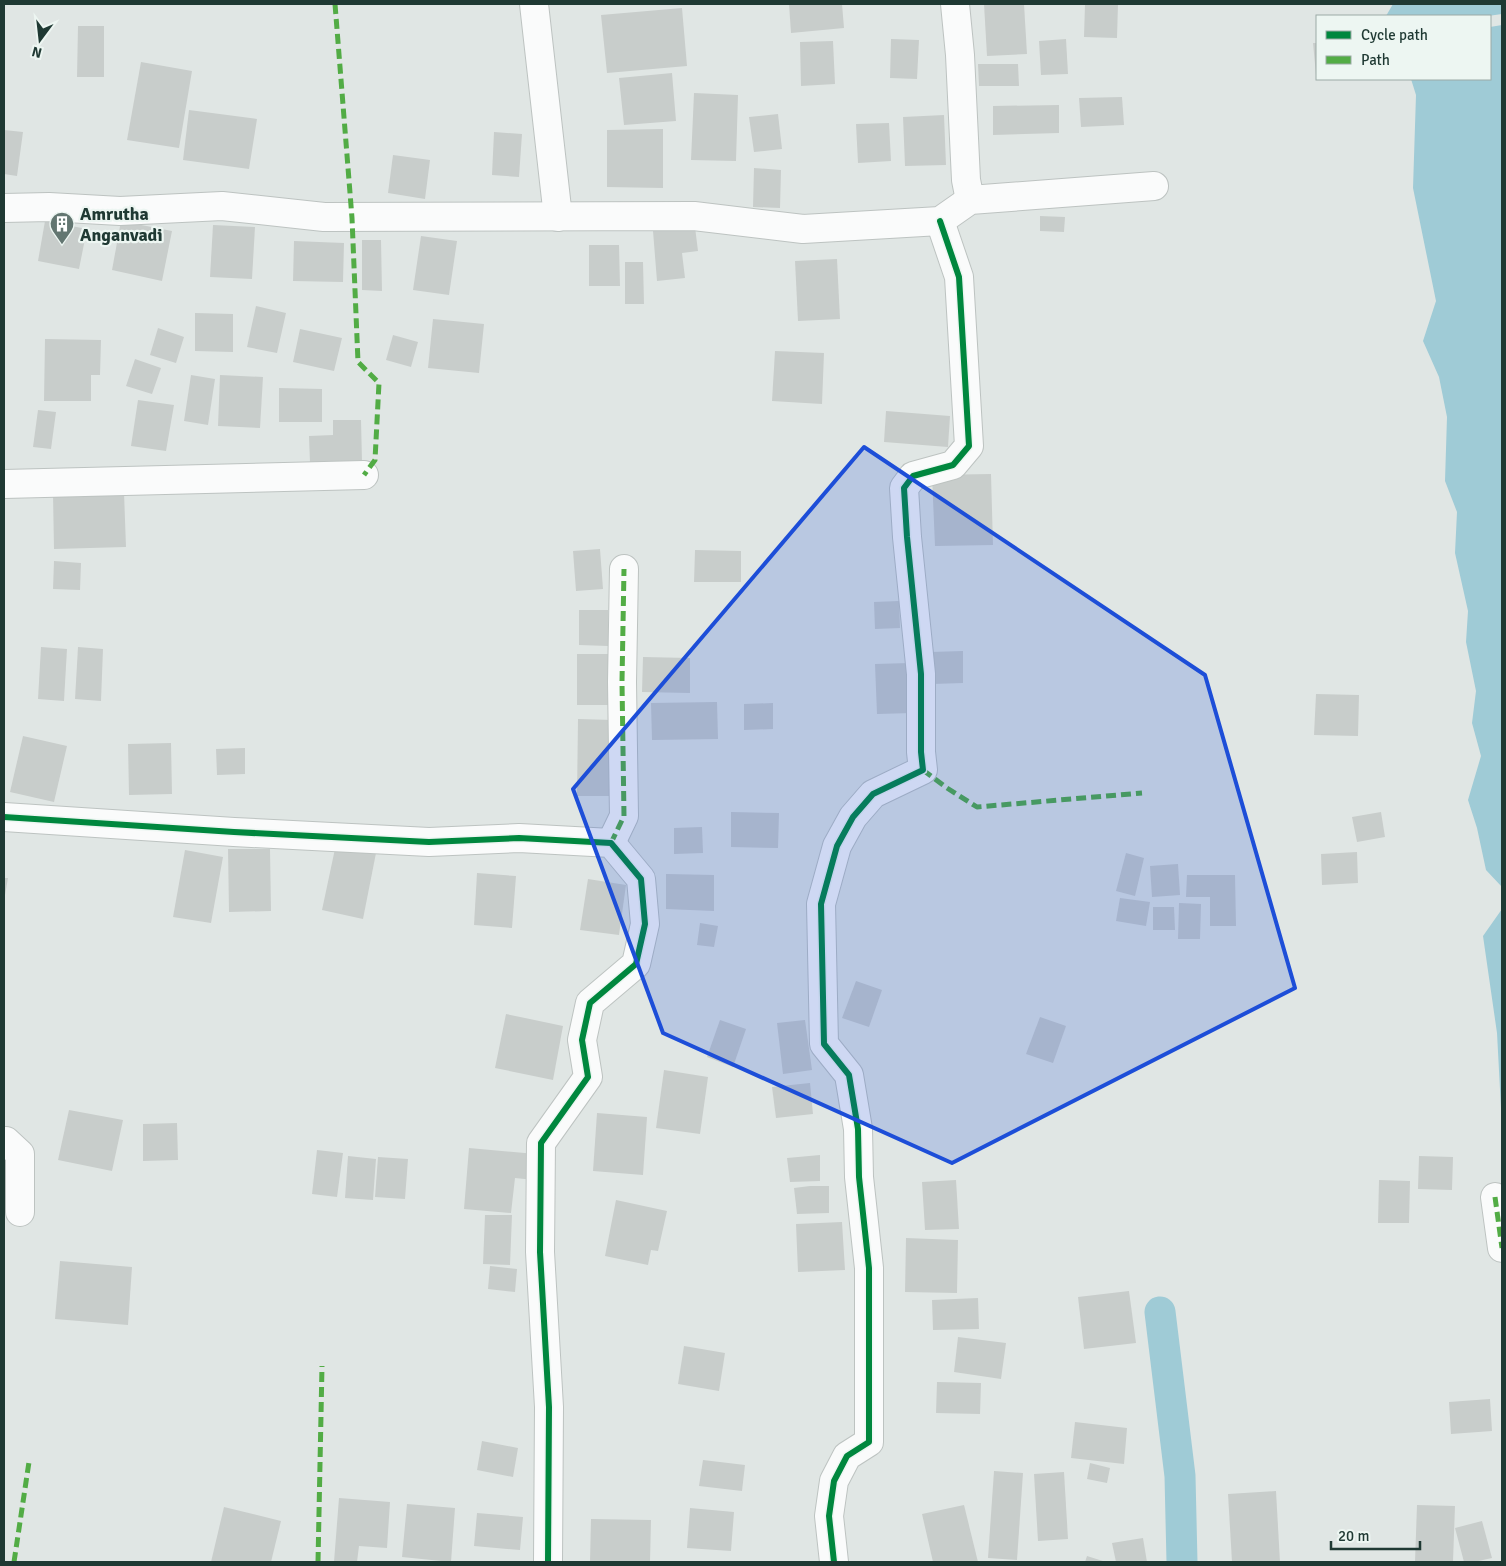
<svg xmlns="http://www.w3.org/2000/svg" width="1506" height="1566" font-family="Signika,sans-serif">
<rect width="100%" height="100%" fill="#e0e6e4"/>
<!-- water -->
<g fill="#9fcbd6">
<polygon points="1393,4 1502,4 1502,14 1488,16 1386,16"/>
<polygon points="1502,25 1502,887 1486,870 1477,828 1468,800 1481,756 1472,723 1476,691 1466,642 1468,611 1455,553 1457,512 1445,481 1447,417 1439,377 1423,341 1436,301 1413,188 1416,95 1411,79 1490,79 1490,27"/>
<polygon points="1502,909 1502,1127 1497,1033 1483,936"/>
</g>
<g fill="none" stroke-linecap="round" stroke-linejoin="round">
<!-- canal -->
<polyline stroke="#9fcbd6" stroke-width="31" points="1160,1312 1180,1476 1182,1562"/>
</g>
<!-- building -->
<g fill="#c8cdcb">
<polygon points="789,4 842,4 844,28 791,33"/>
<polygon points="984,4 1024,4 1027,54 987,56"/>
<polygon points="1085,4 1118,4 1117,38 1084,37"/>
<polygon points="682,8 687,66 607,73 601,15"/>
<polygon points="78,26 104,26 104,77 77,77"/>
<polygon points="891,39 919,40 917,79 890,78"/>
<polygon points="1066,39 1068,74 1041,75 1039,41"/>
<polygon points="833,41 835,84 801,86 800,42"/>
<polygon points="1313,43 1317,43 1317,75 1316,75"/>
<polygon points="141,62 192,71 179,148 127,140"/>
<polygon points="978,64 1018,64 1019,86 979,86"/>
<polygon points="672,73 676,121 624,125 619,78"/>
<polygon points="694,93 738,95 736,161 691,160"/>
<polygon points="1122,97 1124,125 1081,127 1079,98"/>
<polygon points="1059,105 1059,133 993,135 993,106"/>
<polygon points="189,110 257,119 249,169 183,160"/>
<polygon points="778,114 782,149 754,152 749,117"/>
<polygon points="944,115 946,165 905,166 903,117"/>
<polygon points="889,123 891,161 858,163 856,124"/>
<polygon points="663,129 663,188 607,187 607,130"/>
<polygon points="4,130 23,132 17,176 4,174"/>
<polygon points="494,132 522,134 519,177 492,175"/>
<polygon points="393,155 430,160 425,199 388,193"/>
<polygon points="754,168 781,170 780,208 753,207"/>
<polygon points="1040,216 1065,217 1064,232 1040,231"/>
<polygon points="45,221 87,229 79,269 38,261"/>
<polygon points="121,221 172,231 162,281 112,270"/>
<polygon points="213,225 255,227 252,279 210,277"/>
<polygon points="695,227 698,251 682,253 685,278 657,281 653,231"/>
<polygon points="421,236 457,241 449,295 413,290"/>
<polygon points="362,240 381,240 382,291 362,290"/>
<polygon points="294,241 344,243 343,282 293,281"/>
<polygon points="589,245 619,245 620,286 589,286"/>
<polygon points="837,259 840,319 798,321 795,261"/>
<polygon points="625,262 643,262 644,304 625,304"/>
<polygon points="256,306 286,313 277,353 247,347"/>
<polygon points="195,313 233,314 233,352 195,351"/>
<polygon points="433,319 484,324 479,373 428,368"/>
<polygon points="158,328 184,337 176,363 150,355"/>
<polygon points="300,329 342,338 334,371 293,362"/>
<polygon points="393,335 418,342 411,367 386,360"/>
<polygon points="45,339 101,340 100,375 91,375 91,401 44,401"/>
<polygon points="775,351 824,353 822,404 772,401"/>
<polygon points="135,359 161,368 152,394 126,386"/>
<polygon points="191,375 215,379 208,425 184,421"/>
<polygon points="220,375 263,377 260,428 218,426"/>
<polygon points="279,388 322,389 322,422 279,422"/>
<polygon points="138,400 174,405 166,451 131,446"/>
<polygon points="38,410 56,412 51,449 33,447"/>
<polygon points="886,411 950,416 948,447 884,442"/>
<polygon points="333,420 361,420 362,462 310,463 309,436 333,435"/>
<polygon points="991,474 993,545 935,546 932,475"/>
<polygon points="124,492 126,547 54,549 53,494"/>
<polygon points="600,549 603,589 576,591 573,551"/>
<polygon points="695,550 741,551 741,582 694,582"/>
<polygon points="54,561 81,563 80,590 53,589"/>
<polygon points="899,601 900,628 875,629 874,602"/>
<polygon points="579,610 608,610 608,646 579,645"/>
<polygon points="41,647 67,649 64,701 38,699"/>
<polygon points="78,647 103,649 101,701 75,699"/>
<polygon points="963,651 963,683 932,684 931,652"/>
<rect x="577" y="654" width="38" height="51"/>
<polygon points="643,657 690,658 690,693 642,692"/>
<polygon points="910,663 912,713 877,714 875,664"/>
<polygon points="1316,694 1359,695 1358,736 1314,735"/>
<polygon points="717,702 718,739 652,740 651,703"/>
<polygon points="773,703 773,729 744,730 744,704"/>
<polygon points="578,719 613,720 612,796 577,796"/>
<polygon points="23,736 67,746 54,802 10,792"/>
<polygon points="171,743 172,794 129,795 128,744"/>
<polygon points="245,748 245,774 217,775 216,749"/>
<polygon points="731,812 779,813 778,848 731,847"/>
<polygon points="1381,812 1385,837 1357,842 1352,817"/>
<polygon points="702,827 703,853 674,854 674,828"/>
<polygon points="336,844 376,853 363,919 322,910"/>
<polygon points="228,849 270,849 271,911 229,912"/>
<polygon points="185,850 223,857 211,923 173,917"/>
<polygon points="1357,852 1358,883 1322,885 1321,854"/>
<polygon points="1126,853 1144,858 1135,896 1116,891"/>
<polygon points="1178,864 1180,895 1152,897 1150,866"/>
<polygon points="477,873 516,876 512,928 474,925"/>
<polygon points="666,874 714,875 714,911 666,909"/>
<polygon points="1187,875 1235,875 1236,926 1210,926 1210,897 1186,897"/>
<polygon points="4,878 8,878 5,895 4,895"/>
<polygon points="588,879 626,885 619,935 580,930"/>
<polygon points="1120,898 1150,902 1146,926 1116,921"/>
<polygon points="1179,903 1201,904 1200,939 1178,939"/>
<polygon points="1153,907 1174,907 1175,930 1153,930"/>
<polygon points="700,923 718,926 714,947 697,945"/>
<polygon points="856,981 882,990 869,1027 842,1018"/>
<polygon points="506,1014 563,1026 553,1080 495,1068"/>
<polygon points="1040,1017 1066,1026 1053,1063 1026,1054"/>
<polygon points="720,1020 746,1029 733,1067 707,1057"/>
<polygon points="805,1020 812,1070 783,1074 777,1023"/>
<polygon points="664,1070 708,1077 700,1134 656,1128"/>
<polygon points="810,1083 813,1114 776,1118 772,1087"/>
<polygon points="69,1110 123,1120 112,1171 58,1160"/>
<polygon points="597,1113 647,1117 643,1175 593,1171"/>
<polygon points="177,1123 178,1160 143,1161 143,1124"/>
<polygon points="469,1148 536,1154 534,1180 515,1178 511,1213 464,1209"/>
<polygon points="317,1150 343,1153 337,1197 312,1194"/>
<polygon points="820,1155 820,1181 790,1182 787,1158"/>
<polygon points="348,1156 376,1159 373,1200 345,1198"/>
<polygon points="1419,1156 1453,1157 1452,1190 1418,1189"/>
<polygon points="378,1157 408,1159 405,1199 375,1197"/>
<polygon points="956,1180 959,1229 925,1230 922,1182"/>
<polygon points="1379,1180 1410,1181 1409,1223 1378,1223"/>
<polygon points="810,1186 829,1186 829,1213 797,1214 794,1188"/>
<polygon points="616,1200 667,1211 658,1251 651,1250 648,1265 605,1256"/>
<polygon points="485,1215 512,1215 510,1265 483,1264"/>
<polygon points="842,1222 845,1270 798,1272 796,1224"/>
<polygon points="906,1238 958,1240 957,1293 905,1292"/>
<polygon points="60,1261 132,1267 128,1325 55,1319"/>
<polygon points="490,1266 517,1269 515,1292 488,1289"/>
<polygon points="1129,1291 1136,1343 1084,1349 1078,1297"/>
<polygon points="978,1298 979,1329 933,1330 932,1300"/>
<polygon points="958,1337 1006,1343 1001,1379 954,1372"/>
<polygon points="684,1346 725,1353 719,1391 678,1384"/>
<polygon points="937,1382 981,1383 980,1414 936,1413"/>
<polygon points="1490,1399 1492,1431 1451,1434 1449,1402"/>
<polygon points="1075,1422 1127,1428 1124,1464 1071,1458"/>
<polygon points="482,1441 518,1448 513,1477 477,1470"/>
<polygon points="703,1460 745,1465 742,1491 699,1486"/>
<polygon points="1090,1463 1110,1468 1107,1483 1087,1479"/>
<polygon points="994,1471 1023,1473 1017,1560 988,1558"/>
<polygon points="1064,1472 1068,1539 1038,1541 1034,1474"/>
<polygon points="1276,1491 1280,1562 1232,1562 1228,1494"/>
<polygon points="339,1498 390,1502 387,1548 359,1546 357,1562 334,1562"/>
<polygon points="407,1504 455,1508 451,1562 402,1557"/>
<polygon points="964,1505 978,1562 933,1562 922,1514"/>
<polygon points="1417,1505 1455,1506 1453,1562 1415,1562"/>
<polygon points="224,1507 281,1521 271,1562 211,1562"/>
<polygon points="690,1508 734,1512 731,1551 687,1548"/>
<polygon points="477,1513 523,1517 520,1550 474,1546"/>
<polygon points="591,1519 651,1520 650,1562 590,1562"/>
<polygon points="1482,1521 1492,1558 1474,1562 1464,1562 1455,1528"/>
<polygon points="1143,1538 1147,1562 1116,1562 1112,1543"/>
<polygon points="1087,1556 1106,1562 1085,1562"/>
</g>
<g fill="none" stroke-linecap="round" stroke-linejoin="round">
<defs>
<g id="street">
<polyline points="534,4 558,217"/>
<polyline points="955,4 960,55 966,180 970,200"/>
<polyline points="4,208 49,207 120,211 222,206 324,217 694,216 803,229 940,221 970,200 1154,186"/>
<polyline points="4,484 364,475"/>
<polyline points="4,817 234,832 429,842 519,838 611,843 641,879 645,924 636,964 590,1003 582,1040 588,1077 541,1143 540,1252 549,1407 548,1562"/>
<polyline points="611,843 624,816 622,682 624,569"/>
<polyline points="4,1141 6,1141 20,1154 20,1212"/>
<polyline points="1495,1197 1502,1248"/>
<polyline points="834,1562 829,1516 834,1481 847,1456 869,1442 869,1268 859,1177 858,1129 849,1075 824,1044 821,904 837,846 853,817 873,794 923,770 921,752 921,674 907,537 904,488 913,476 953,465 969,446 959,277 940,221"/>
</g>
</defs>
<!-- street casing -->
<use href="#street" stroke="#bdc3c1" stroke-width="30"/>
<!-- street -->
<use href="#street" stroke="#fafbfb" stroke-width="28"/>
<!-- quiet -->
<g stroke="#52ac45" stroke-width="5" stroke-dasharray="10 5" stroke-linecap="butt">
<polyline points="335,4 352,218 358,362 379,383 375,460 364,475"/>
<polyline points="923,770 947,788 977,807 1142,793"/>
<polyline points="611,843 624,816 622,682 624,569"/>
<polyline points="1495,1197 1502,1248"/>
<polyline points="14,1562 29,1462"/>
<polyline points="318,1562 322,1366"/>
</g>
<defs>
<g id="cycleway">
<polyline points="4,817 234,832 429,842 519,838 611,843 641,879 645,924 636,964 590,1003 582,1040 588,1077 541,1143 540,1252 549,1407 548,1562"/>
<polyline points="834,1562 829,1516 834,1481 847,1456 869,1442 869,1268 859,1177 858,1129 849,1075 824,1044 821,904 837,846 853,817 873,794 923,770 921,752 921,674 907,537 904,488 913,476 953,465 969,446 959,277 940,221"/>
</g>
</defs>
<!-- cycleway casing -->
<use href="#cycleway" stroke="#edf6f2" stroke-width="9"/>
<!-- cycleway -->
<use href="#cycleway" stroke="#00873e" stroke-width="6"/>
</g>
<!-- marked area -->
<path fill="#1d4ed8" fill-opacity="0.2" stroke="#1d4ed8" stroke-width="4" stroke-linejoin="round" d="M864,447l341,228 90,313 -343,175 -289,-130 -90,-244z"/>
<!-- icons -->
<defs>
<symbol id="building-pin" viewBox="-11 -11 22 30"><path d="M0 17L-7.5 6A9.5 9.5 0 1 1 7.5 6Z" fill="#637671" stroke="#edf6f2"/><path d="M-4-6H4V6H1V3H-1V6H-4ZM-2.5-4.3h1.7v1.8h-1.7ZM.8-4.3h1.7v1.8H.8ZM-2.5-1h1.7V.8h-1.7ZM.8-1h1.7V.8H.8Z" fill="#fff"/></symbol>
</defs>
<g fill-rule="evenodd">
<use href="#building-pin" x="48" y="210" width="28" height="38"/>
</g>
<g text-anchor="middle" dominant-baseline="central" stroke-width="4.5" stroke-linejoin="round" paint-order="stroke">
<!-- poi labels -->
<g font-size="18" font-weight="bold" fill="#1f3933" stroke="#edf6f2" text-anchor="start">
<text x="80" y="214">Amrutha<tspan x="80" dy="21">Anganvadi</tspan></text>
</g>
</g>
<!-- border -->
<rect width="1506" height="1566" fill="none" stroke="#1f3933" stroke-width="10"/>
<!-- legend -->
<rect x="1316" y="15" width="175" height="65" fill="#edf6f2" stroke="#9baaa6"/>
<rect x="1326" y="31" width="25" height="8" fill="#00873e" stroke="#9baaa6"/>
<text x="1361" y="40" font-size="15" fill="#1f3933">Cycle path</text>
<rect x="1326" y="56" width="25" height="8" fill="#52ac45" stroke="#9baaa6"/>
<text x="1361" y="65" font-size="15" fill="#1f3933">Path</text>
<!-- north arrow -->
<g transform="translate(40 40) rotate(195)" stroke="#edf6f2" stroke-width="4" paint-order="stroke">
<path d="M0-4L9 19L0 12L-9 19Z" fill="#1f3933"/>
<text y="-8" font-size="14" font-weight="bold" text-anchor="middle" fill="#1f3933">N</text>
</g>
<!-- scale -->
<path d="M1331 1541v8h89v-8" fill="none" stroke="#1f3933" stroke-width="2.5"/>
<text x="1338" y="1541" font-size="15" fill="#1f3933" stroke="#edf6f2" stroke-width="4" paint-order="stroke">20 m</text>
</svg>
